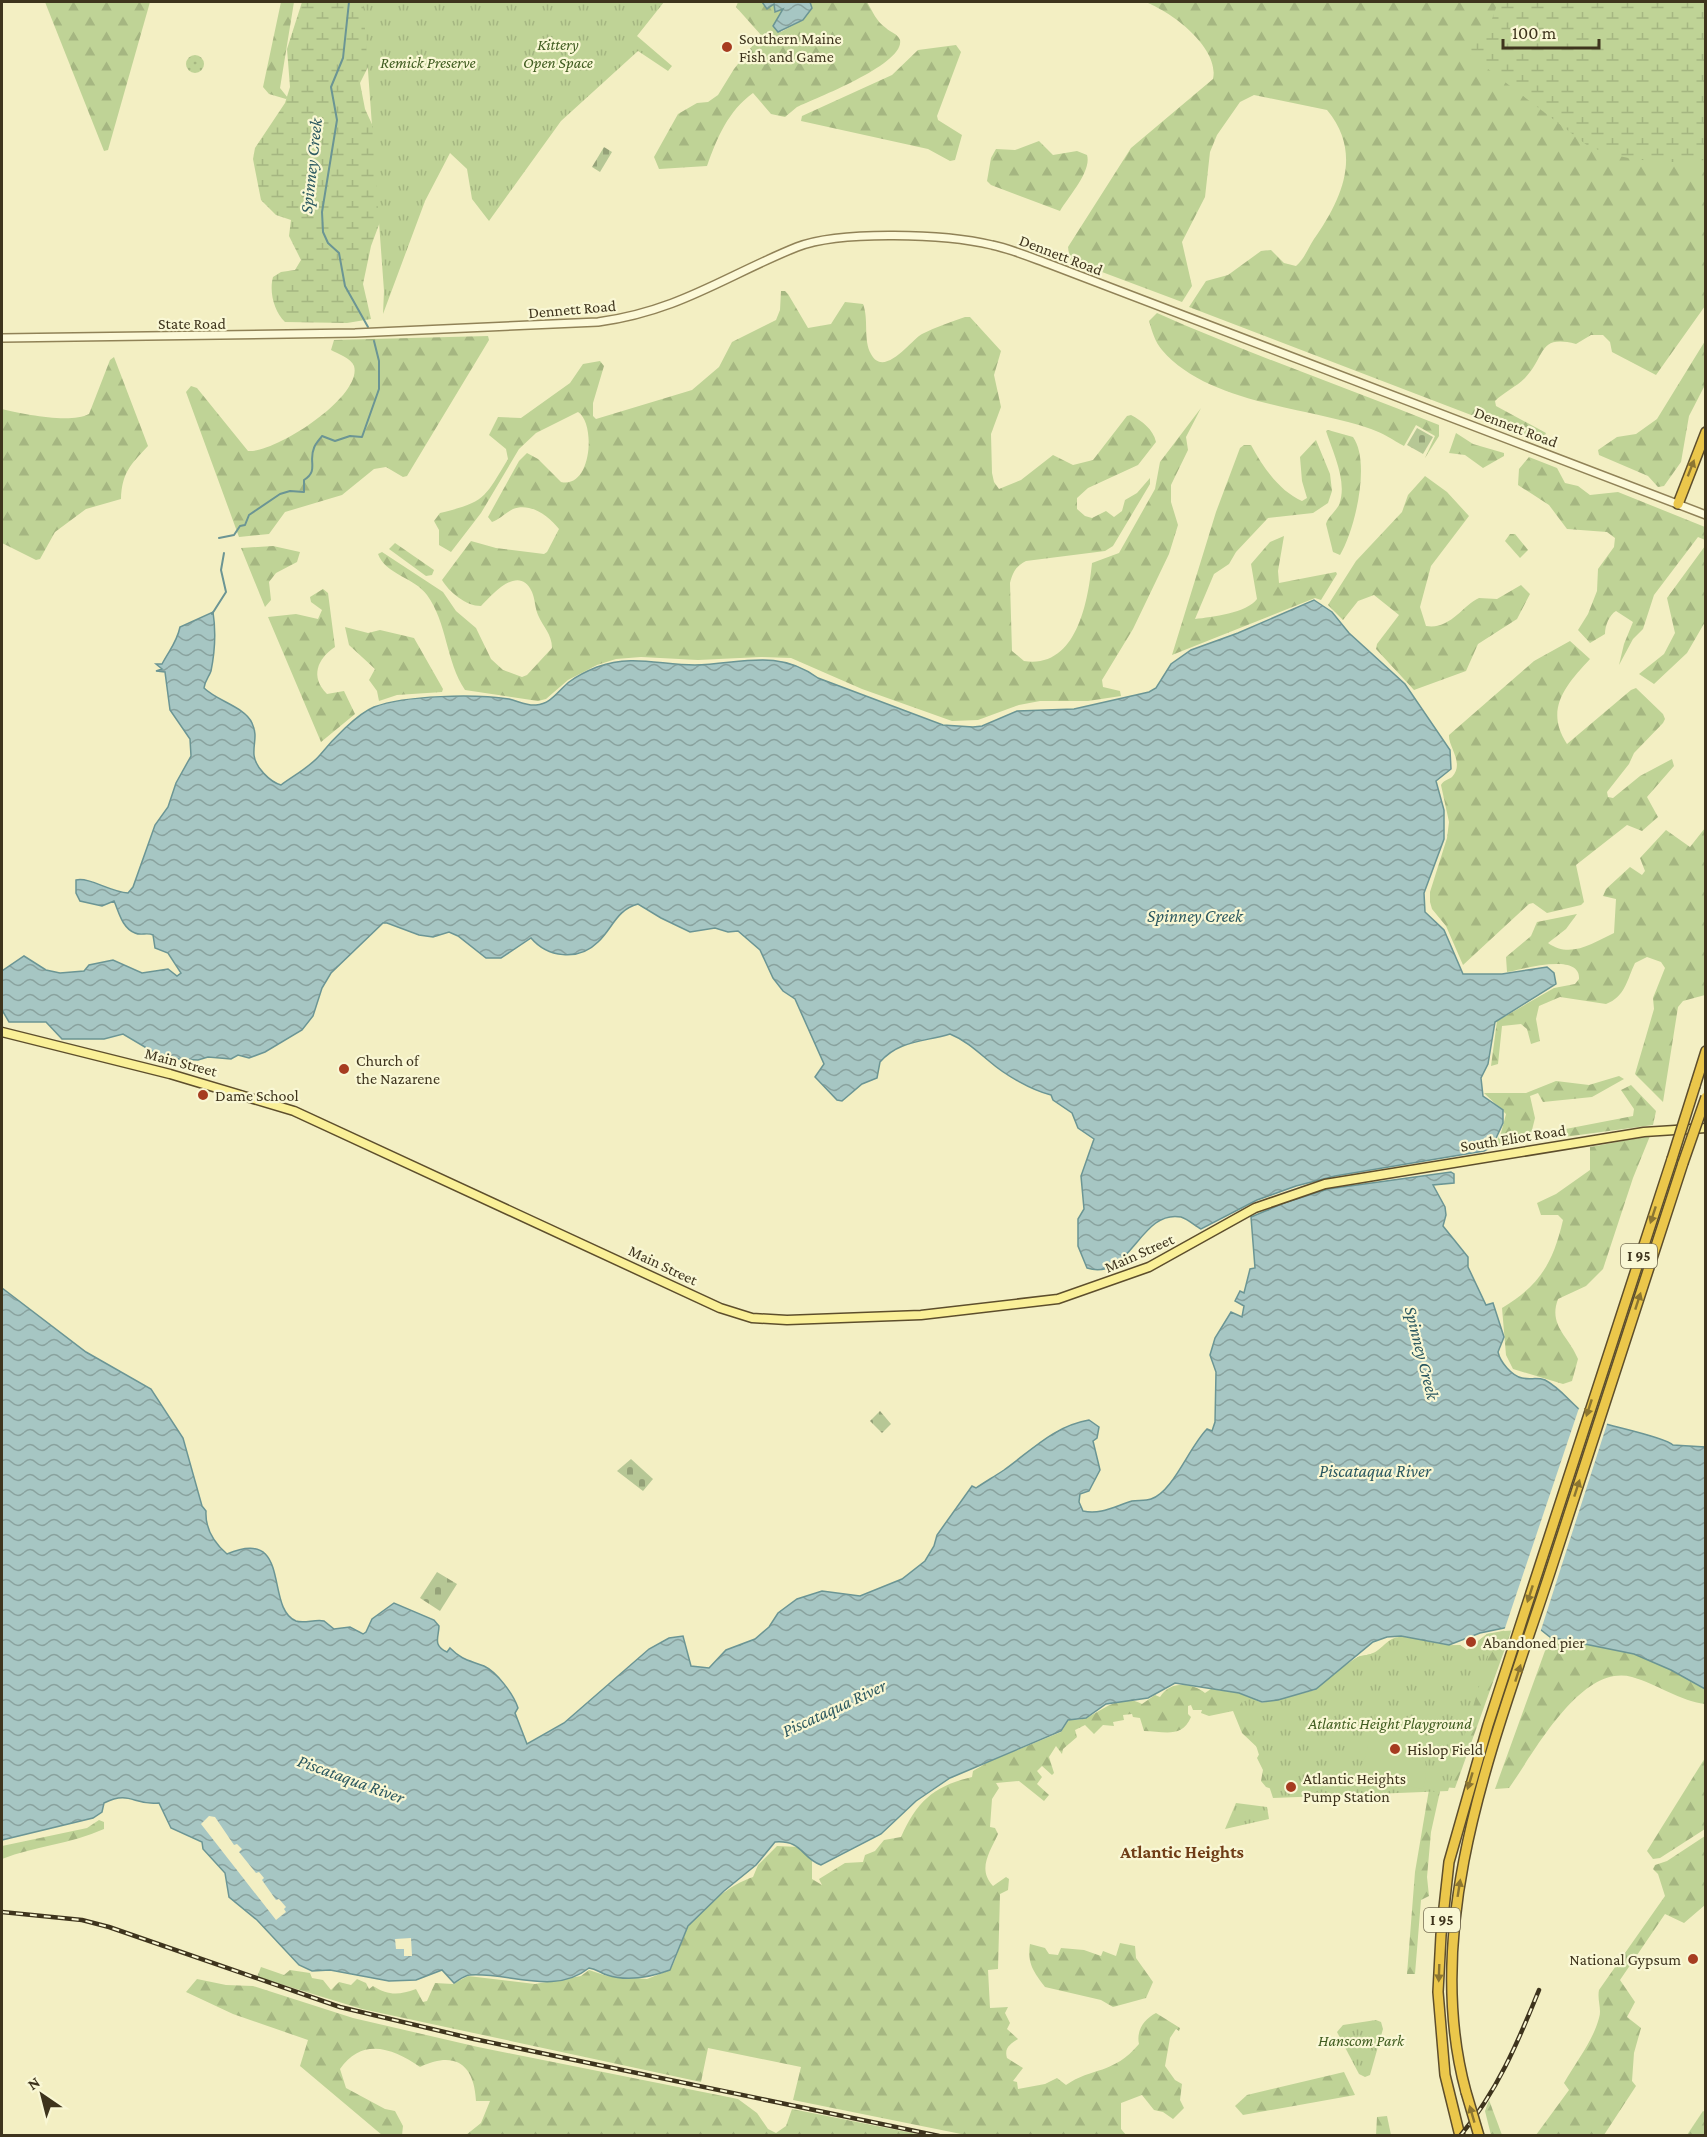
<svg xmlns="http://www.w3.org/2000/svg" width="1707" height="2137" font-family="'Crimson Pro',serif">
<defs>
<pattern id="grass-dots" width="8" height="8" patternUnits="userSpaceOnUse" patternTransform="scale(1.5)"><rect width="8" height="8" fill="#bfd396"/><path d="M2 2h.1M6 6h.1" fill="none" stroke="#a5b681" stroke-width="1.8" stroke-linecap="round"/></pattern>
<pattern id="forest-firs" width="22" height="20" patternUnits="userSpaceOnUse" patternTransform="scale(1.5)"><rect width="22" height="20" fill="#bfd396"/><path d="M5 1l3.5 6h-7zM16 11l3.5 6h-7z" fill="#a5b681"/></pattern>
<pattern id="wetland-marsh" width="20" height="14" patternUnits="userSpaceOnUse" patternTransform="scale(1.5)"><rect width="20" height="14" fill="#bfd396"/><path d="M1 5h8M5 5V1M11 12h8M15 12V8" fill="none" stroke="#a5b681"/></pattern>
<pattern id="cemetery-stones" width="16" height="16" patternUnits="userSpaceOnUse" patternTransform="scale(1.5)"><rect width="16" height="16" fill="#b6c795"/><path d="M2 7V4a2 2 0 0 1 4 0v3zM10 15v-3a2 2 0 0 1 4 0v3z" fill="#95a279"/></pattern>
<pattern id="park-tufts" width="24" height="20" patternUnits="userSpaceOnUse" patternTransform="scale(1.5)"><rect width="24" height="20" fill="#bfd396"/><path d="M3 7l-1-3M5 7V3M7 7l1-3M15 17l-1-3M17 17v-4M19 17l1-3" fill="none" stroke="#a5b681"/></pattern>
<pattern id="water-waves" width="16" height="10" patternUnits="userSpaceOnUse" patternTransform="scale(1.5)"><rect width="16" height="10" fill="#a6c6c3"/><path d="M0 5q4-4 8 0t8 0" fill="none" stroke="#89a29e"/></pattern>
</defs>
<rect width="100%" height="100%" fill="#f3efc3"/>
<!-- grass -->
<circle fill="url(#grass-dots)" cx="195" cy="64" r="9"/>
<!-- forest -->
<g fill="url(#forest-firs)">
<polygon points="45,2 150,2 108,150 104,151"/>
<polygon points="281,2 294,2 280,88 288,98 286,99 269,94 263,87"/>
<path d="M738,2h24l5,7 7,-5v8l9,-3 -2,23 22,-12 7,-18h57c6,10 9,19 19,26 4,4 12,6 14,12 5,24 -84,58 -103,67l-12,10 -14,-3 -18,-21c-25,18 -36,45 -46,73l-48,3 -5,-12 24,-43 19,-11 11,-1 10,-7 16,-26 27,-34 -25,-28z"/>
<path d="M1145,2h560v304l-49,69 -44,-23 -2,-10 -7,-7h-12l-15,9c-39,-10 -30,13 -51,34 -9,9 -21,14 -30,23l1,5 50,27 -4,9 -353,-135 17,-26 22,-6 33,-24 10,-1 13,13 12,3c9,-8 12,-18 18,-27 28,-40 49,-86 13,-129l-73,-15 -14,7 -23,33 -7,17 -5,45 -23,45 10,44 -10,16 -112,-42 -2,-13 63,-99 82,-69c7,-31 -42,-68 -68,-77z"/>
<polygon points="956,45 961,52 937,116 938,120 962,135 955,160 950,161 928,149 801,121 802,116 892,75 918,50"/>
<path d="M1039,141l14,14 24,-4 10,4c5,16 -19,42 -27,56l-69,-26 -4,-4 4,-23 5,-9 19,1z"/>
<path d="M781,291h4l3,3 20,34 23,-4 14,-22 18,2c6,15 0,36 8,50 13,25 41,-15 51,-20 14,-7 29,-12 43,-17h5l31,34 -7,24 7,32 -10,27 1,39 2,9 5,7 22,-9 32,-25 20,10 20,-5 34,-44 4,-1c11,6 22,14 25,27l-18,23 -50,23 -11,10v11l8,7 7,2 14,-7 8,6 8,-6 3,-11 12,-7 13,-15v6l-37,62 -8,5 -79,10c-10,5 -13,11 -16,22l2,68 12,10c53,8 64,-60 68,-98l27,-10 36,-64 5,-27 41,-54 -15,29 2,13 -17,35v17l7,23 -9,29 -36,75 -31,51 1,7 17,4 1,5 -33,5h-48l-21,4 -41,15 -26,1 -90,-32 -71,-31 -30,-1 -63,3 -57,-3 -25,2 -19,6 -29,15 -22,19 -8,2 -73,-11c-19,-28 -18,-68 -38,-95 -12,-17 -42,-21 -49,-41l4,-2 61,40 13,19 20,17 15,31 12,11 19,7 5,-2 25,-27c0,-14 -9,-21 -14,-33 -3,-7 -3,-16 -6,-23 -13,-29 -40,3 -51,14 -15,0 -32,-14 -39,-26l29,-39 25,7 48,6 3,-2 12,-23c-10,-13 -29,-27 -46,-20 -8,4 -13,10 -21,13l-4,-5 31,-56 8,-8 11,6 23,23c31,7 35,-59 17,-70l-42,21 -17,16 -38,64 -30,39 -12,-7v-15l-5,-9 6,-8c45,-11 44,-14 68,-54l-2,-10 -17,-14 9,-18 23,1 49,-35 13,-19 17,-3 4,5 -11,37v13l3,3 96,-29 27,-23 13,-25 44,-22 4,-10z"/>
<path d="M1157,313c92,41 188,74 282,112v11l-14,22 10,-22 -19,-11 -12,21c-11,-6 -21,-13 -33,-17 -63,-22 -163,-25 -209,-79 -7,-8 -10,-19 -13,-29z"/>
<path d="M488,336l1,4 -82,136 -4,1 -17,-10 -12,2 -32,26 -57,17 -16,22 -30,3 -53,-145 5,-6 6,2 51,63c26,3 115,-54 106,-85 -3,-8 -16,-12 -23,-16l3,-10z"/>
<polygon points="1705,341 1705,385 1689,416 1681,462 1664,486 1658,487 1648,476 1599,455 1598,450 1617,437 1636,434 1657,419"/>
<path d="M114,357l34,89c-18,19 -26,27 -27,53l-35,10 -31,23 -15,27 -4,1 -34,-17v-134c21,5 68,15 87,5l21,-54z"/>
<path d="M1328,430l25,7c18,25 2,93 -13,118l-7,-3 -7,-28c2,-7 9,-12 13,-19 9,-23 -6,-52 -13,-74z"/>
<polygon points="1456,433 1473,444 1504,453 1504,456 1483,468 1465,455 1449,453"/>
<path d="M1316,440l14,34 2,17 -4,12 -15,10 -45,5 -32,34 -7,12 -15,10 -19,45c17,-2 52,-6 62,-20l-6,-35 19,-22 14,-6 -6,35 1,12 57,-11 1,2 -16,26 -6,-2 -143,57 44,-143 24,-64 4,-3h7c12,22 28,46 51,56l5,-3 -5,-17 -2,-24z"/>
<path d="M1529,457l28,11 8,15 13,3 12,9 28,-3 87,35v13l-7,-3 -44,58 -11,34 -10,10 -14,26 5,-21 9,-22 -17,-11c-7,4 -11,15 -11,23l-15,9 -12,-13 10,-16 9,-23 1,-22 16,-22 1,-9 -8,-6 -40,-3 -18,-24 -31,-20 1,-16z"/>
<path d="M1425,476l22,16 22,24 -38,50 -11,41 6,19c24,4 36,-20 53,-28l18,1 24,-14 9,9 -13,25 -39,25 -12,27 -52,19 -38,-41 1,-5 22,-29 -25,-20 -16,6 -15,19 -15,-15 28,-44 46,-49 6,-17z"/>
<polygon points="1510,534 1515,534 1528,550 1520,558 1505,541"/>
<polygon points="395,543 434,570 432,575 426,576 389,549"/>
<polygon points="273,546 300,552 297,562 276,573 269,582 271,600 265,607 241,548"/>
<polygon points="1705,546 1705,622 1687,653 1654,684 1639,674 1664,654 1675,633 1667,598"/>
<path d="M323,589l5,4 7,54c-18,12 -25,30 -8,47l17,-3 11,23 -34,28 -53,-125 28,-3 22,5 4,-9 -11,-8 -1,-5z"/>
<polygon points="345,627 368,633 380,630 414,638 443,689 442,692 397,695 379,701 377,691 369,680 375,669 349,645"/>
<path d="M1570,641l20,18c-24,26 -46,50 -23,85l64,-54 5,-2 27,26 2,5 -2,4 -29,30 -5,11 -22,28 1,5 5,1 27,-22 32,-17 2,7 -27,31 11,20 -16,14 -15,-6 -51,40 8,37 -3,3 -34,8 -14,-10 -4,1 -66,61 -17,-39 -14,-17 -2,-7v-10l17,-54 2,-16 -8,-37c3,-5 7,-5 11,-8 13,-14 -4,-30 -3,-42l85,-74z"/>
<path d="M1705,828v167l-22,6 -5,6 -15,95 -28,-28 19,-65 -1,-11 12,-30 -4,-6 -14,-5 -12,6c-8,17 -10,34 -29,41l-46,-7 -21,9 -3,13 4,22 -9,3 -4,-15 -6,-5 -19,2 -4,38 -7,2 6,-45 57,-33 21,-4 4,-5c2,-27 -56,-10 -72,-7l-1,-15 25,-21 6,-14 40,-8 -11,15 -18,14c22,16 45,0 66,-10l2,-34 -13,-3 3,-7 24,-22 12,8 3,-4 -5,-13 26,-28 24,17z"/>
<polygon points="1619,1076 1624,1079 1592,1097 1543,1102 1538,1093 1530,1096 1535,1118 1530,1138 1523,1143 1493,1148 1501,1133 1506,1114 1484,1093 1526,1093 1556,1081 1589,1085"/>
<polygon points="1631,1085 1656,1111 1653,1125 1542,1140 1545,1133 1633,1116 1634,1109 1621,1090"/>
<path d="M1650,1136l-17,42 -30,91 -17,17 -28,13c-10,27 11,37 20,60l-6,22 -9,3 -50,-15 -7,-14 -4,-47c38,-23 51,-45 61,-88l-5,-5h-17l-4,-12 19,-9 34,-24v-23z"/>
<path d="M1512,1629l-57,159 -14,-1 -10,45 -4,45 2,19 -8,4 -6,74h-8l8,-102 18,-106 -158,24 -9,-3 -5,-6 2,-11 -6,-12 4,-7 -19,-18 -9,-22 -24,5 -8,-3 1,-3h-9l-2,-5 -3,1v8l3,3c-9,22 -28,14 -47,14l-4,-13 -7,-1 -1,-3 -9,1 1,5 -11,2 1,4 -11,-1 -9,9 -9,-9 -10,5 2,7 -14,12 -1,5 -6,-8 -7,11 5,16 -2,2 -10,-9 -5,5 5,6 -5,7 12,11 -5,6 -25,-20 -23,2 3,5 -7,11 -2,28 5,1 3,6c-8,18 -21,35 -5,52l13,-9 3,2 -1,11 -8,4 -2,75 -10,1 2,38 18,-1 -3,6 5,10 -3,6 11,10c-8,5 -14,9 -11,19l16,10 -10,13 4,1 1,7 27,-5 12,-6 9,7c26,-18 47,-10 73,-41 -3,-13 5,-25 17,-31l24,15 -1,3 -3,-2 -6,9 -5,28 10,14 7,4 -2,16 4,8 -11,11 -10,-7 -9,-2 -12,-15 -21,8v26l5,6h-160l-173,-35 8,-33 -93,-19 -7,34 -339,-73 -105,-32 4,-10 23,8 6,-5 20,3 2,5 11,2 8,10 8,-8 12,3 6,-6 9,4 3,6 4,-3c16,10 26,9 43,3l7,13 4,-1 8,-18 18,1 15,-8 67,8 46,-8 8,-6 18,6 40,3 23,-9c8,-13 10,-29 18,-43 13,-19 43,-43 65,-50l5,-12 19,-19 22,1 13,14v18l10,6 -3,-6 26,-16 18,-1 2,-7 10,-4 9,-11 17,-3c16,-36 33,-51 71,-60l1,-6 17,-10 71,-29 8,-12c6,0 14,0 19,-3 17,-8 33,-24 54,-13l13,-9 5,2c10,-16 31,-15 45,-4l6,-4 28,4 23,10 17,-2 37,-11 5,-8 13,-6 24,-19 17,-4 16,-13 9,-3 49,9 11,-1 7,5 20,-16z"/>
<path d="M1550,1637l84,17 37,16 34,19v15c-25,-3 -48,-20 -73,-27 -51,-14 -98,76 -123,111l-14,1z"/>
<polygon points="1705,1758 1705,1829 1660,1858 1653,1859 1647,1851"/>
<path d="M99,1820l5,2v7c-33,15 -69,17 -102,30v-13l85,-18z"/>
<path d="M1705,1836v69l-21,18 -19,-9 -45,66 15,22 -8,15 14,11 -7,25 -2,28 4,5 -32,49h-68l33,-45 -5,-7c12,-21 29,-42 35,-65 3,-9 -2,-18 0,-28l66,-94 -7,-22 -5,-5 2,-4 12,-4z"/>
<path d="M1120,1943l15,3 1,12 17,24 -7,16 -33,9 -12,-7 -56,-13c-11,-15 -18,-23 -15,-43l15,4 4,6 9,1 3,-7 23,2 17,6 2,-5 13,5z"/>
<path d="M197,1979l29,6 27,1 100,32 125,29 260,52 19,14 11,16 8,4 10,-7 6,-17 130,26h-456l15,-12 9,-22h-14c-2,-38 -22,-50 -56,-34 -27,-19 -58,-30 -80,2l6,19 39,21 10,2 8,15 -1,9h-20l-82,-69 8,-26 -75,-26 -47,-22z"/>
<polygon points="1344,2072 1355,2095 1243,2115 1235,2106 1247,2095"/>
<polygon points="1489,2100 1502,2135 1491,2135 1485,2111"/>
<polygon points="1703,2111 1705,2112 1705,2135 1687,2135"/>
<polygon points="1387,2116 1391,2135 1376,2135 1377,2117"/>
</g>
<!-- wetland -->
<g fill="url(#wetland-marsh)">
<path d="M302,2h90l-18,53 -14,28 5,26 17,37 4,60 -15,40 -8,38 8,35 -24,4 -62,-1c-11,-11 -16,-30 -12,-45l8,-5 14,-2 6,-10 -12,-24 2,-16 -15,-5 -15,-15 -8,-41 2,-11 30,-45 5,-16 -3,-38z"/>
<path d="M1498,2h139l1,2 67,-2v158c-38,5 -81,1 -117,-14l-122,-94 25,-30z"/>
</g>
<!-- cemetery -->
<g fill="url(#cemetery-stones)">
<polygon points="604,147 612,152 600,172 592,167"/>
<polygon points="1417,428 1433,437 1423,454 1407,445"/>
<polygon points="880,1411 891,1424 882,1433 870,1421"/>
<polygon points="631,1459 653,1479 643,1491 617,1471"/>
<polygon points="437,1572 457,1584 440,1611 420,1598"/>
</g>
<!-- park -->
<g fill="url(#park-tufts)">
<polygon points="363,2 664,2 637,36 672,66 668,71 638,51 561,121 489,221 472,199 467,169 450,153 425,201 383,314 384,291"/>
<path d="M1495,1633l-47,158 -175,7 -34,-105 23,10 54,-13c5,-7 35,-30 44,-34 4,-1 9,-1 13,-3 10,-4 15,-16 27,-16 20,-1 39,10 60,8l7,5 20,-16z"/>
<polygon points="1236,1803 1267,1807 1269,1819 1225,1829"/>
<polygon points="1376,2020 1381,2022 1383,2029 1370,2075 1365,2077 1359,2074 1337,2032 1343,2025"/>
</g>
<!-- garden -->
<path fill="#bfd396" d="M1376,1712c38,1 58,45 47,77l-56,-11 -8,-8 6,-13z"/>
<!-- water -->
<g fill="url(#water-waves)" stroke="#6b9594" stroke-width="1.5">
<polygon points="762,2 810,2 812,8 803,20 778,32 773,26 783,9 775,12 774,4 767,9"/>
<path d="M1314,600l18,12 17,21 56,51 45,66 1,19 -15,12 8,29v29l-20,54 1,19 19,18 19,44h39l45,-7 7,6 2,11 -61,38 -7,42 -7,14 2,18 20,14v13l-11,24 -8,4 -149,25 -39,10 -39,14 -56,29c-6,-3 -13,-10 -20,-12 -41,-8 -51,65 -94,51l-9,-22v-27l6,-10 -3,-33 13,-37 -16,-11 -6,-15 -19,-13 -2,-5c-20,-5 -46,-20 -62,-34 -12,-10 -24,-21 -39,-27 -26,8 -51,6 -70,28l-3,16 -15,6 -20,17 -5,-1 -22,-23 9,-13 -29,-65 -12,-8 -10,-13 -13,-28 -22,-19 -10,1 -13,-4 -25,4 -29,-14 -23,-14c-22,6 -25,24 -40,38 -20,20 -51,15 -67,-4l-30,20h-15l-28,-22 -9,-4 -16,5 -14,-2 -32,-12h-4l-52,50 -9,15 -9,28 -11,14 -37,22 -16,6 -11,-3 -7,4 -23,-2 -10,3 -19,-1 -24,-6 -32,-19 -19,5h-42l-16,-17h-37l-7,-12v-39l22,-15 22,14 14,3 24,-2 5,-6 24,-5 29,13 26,-4 9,7 4,-3 -13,-20 -13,-5 -2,-13c-6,-3 -12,1 -18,-2 -13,-5 -16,-21 -21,-32l-12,5 -22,-5 -4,-8v-13c14,-3 34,12 52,13l5,-6 22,-62 13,-18 8,-24 15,-27 -1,-17 -20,-29 -5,-38 -9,-1 6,-2 -6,-5h6c8,-15 15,-22 18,-37l33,-15c3,19 2,39 -2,59 -2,6 -6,9 -7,17 13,13 41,19 48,35 6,13 1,20 2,32 1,12 16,27 27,30 12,-9 29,-18 39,-30 12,-15 37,-41 54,-48 32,-12 101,-13 135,-8 9,2 18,7 27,6 15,-1 22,-14 33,-23 8,-6 18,-11 28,-15 35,-13 63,-2 98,-2 46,-1 82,-17 123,13l125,47 30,2 9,-1 35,-15 57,-2 75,-17 7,-4 15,-24 20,-14 47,-17z"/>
<path d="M1451,1172l3,2v9l-21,2 12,22 1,8 -3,11 25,31v10l18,38 7,-2 11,34 -6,15c2,10 14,24 24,26 8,2 15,-1 23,2 21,11 31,33 54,42 15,5 66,15 74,23l32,2v242l-34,-19 -37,-16 -84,-17 -14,-11 -27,1 -29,6 -31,12 -48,-9 -14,1 -14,5 -57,47 -38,11 -16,2 -23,-9 -64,-10 -27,15 -42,6 -20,14 -18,2 -7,11 -111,47 -34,23 -35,33 -60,31c-20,-7 -18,-25 -46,-23l-19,23 -32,26 -36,35 -18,44c-19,7 -42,12 -63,5 -7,-2 -10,-6 -18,-7 -35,28 -80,4 -119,7 -5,0 -11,5 -16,8l-12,-13 -26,10 -27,1 -59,-11 -18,1 -13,-6 -42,-45 -28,-23 -4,-24 -22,-24 -1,-7 -31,-14 -12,-25c-26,3 -28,-13 -55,0l-2,9 -9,6 -91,22v-552l84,64 65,37 32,49 19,68 4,5c-1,18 7,31 21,43 66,-28 37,54 69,67 8,3 19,-2 28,0l10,8 16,-2 13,7 3,-2 6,-13 22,-16 40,17 5,6c0,11 -7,19 8,26l3,-4c13,13 19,12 34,18 13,6 30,29 34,42l-3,5 12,31 37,-21 85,-74 20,-11 14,-2 8,30 18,2 17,-18 29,-11 14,-12 9,-14 19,-14 25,-8 38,5 42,-17 23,-18 9,-15 3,-11 35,-49 4,2c9,-6 19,-12 28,-18 28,-20 50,-44 85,-50l10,7 -2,11 -4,3 7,29 -11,21 -9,3 -1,8 4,9c18,4 32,-5 49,-10 6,-1 13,0 19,-2 22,-7 38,-52 56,-70l5,2 3,-9 1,-50 -6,-17 5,-17 16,-26 11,5 2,-11 -9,-5 5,-10 4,2 6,-24 5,-1 -4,-51 33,-14 44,-14z"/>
</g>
<!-- pier -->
<g fill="#f3efc3">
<polygon points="1579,1408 1608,1421 1540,1633 1535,1629 1504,1631"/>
<polygon points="209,1816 215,1817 234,1845 237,1844 242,1849 239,1852 256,1873 259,1872 264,1878 262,1880 276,1900 279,1899 286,1907 284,1909 286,1912 276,1920 201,1824"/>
<polygon points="411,1938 412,1956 404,1956 404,1949 396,1949 395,1939"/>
</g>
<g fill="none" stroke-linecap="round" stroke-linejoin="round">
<!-- stream -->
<g stroke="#6b9594" stroke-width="2">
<polyline points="349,2 343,58 331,87 337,120 322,212 323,232 328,243 339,253 345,286 368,327"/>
<path d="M219,538l15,-3 6,-9 5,-1 4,-10 31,-21 10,-3 14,1v-12c15,-9 4,-19 10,-32 1,-4 6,-9 8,-12l13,5 15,-5 12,1 17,-48v-28l-5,-20"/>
<polyline points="212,614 226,592 221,570 224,553"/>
</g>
<defs>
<path id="minor" d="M2,338l353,-5 243,-11c81,-11 127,-46 199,-75 44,-17 149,-13 195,-2 19,4 38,12 57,19l657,251"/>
<polyline id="major" points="2,1032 170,1074 294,1111 720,1308 752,1318 787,1320 921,1315 1058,1299 1149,1267 1255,1208 1325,1184 1644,1132 1706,1128"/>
<g id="highway">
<polyline points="1678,504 1706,432"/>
<polyline points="1695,1086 1706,1051"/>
<path d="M1466,2092c-48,-175 35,-367 88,-532 43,-133 86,-265 129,-397"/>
<polyline points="1460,2136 1445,2075 1438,1992 1441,1935 1449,1862 1488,1725 1672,1159"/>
</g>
</defs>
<!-- minor casing -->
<use href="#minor" stroke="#908257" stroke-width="10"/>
<!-- major casing -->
<use href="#major" stroke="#5d4e2c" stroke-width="11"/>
<!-- highway casing -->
<use href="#highway" stroke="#5d4e2c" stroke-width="12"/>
<!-- minor -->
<use href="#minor" stroke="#fcf9d8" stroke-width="7"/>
<!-- major -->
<use href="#major" stroke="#faf098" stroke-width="8"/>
<!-- highway -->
<use href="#highway" stroke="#ebc74b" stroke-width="9"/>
<defs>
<g id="rail">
<polyline points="2,1912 82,1920 109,1927 340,2007 474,2039 939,2136"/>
<path d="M1460,2136c37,-44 58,-94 79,-146"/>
</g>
</defs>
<!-- rail casing -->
<use href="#rail" stroke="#3e341d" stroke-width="4.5"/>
<!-- rail -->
<use href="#rail" stroke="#f9f7d4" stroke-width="2" stroke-dasharray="7" stroke-linecap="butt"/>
<defs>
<g id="highway-bridge">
<polyline points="1672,1159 1695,1086"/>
<polyline points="1683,1163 1706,1097"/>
<polyline points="1466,2092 1479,2136"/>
</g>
</defs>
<!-- highway-bridge casing -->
<use href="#highway-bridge" stroke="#5d4e2c" stroke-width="12" stroke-linecap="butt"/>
<!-- highway-bridge -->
<use href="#highway-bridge" stroke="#ebc74b" stroke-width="9"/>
</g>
<!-- one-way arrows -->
<defs><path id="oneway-solid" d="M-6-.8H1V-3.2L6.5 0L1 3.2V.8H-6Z" transform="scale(1.5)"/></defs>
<g fill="#8c7632">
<use href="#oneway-solid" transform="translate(1691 468) rotate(-69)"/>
<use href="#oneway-solid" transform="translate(1653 1215) rotate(108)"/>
<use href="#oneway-solid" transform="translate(1638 1301) rotate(-72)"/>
<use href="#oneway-solid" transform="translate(1589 1408) rotate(108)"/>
<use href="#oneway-solid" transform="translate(1577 1488) rotate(-72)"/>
<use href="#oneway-solid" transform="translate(1530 1594) rotate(108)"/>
<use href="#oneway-solid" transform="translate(1518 1673) rotate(-72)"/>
<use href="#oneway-solid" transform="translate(1470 1781) rotate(107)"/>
<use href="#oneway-solid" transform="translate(1459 1888) rotate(-81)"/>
<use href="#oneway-solid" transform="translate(1439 1973) rotate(92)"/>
<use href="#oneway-solid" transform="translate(1472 2114) rotate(-106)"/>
</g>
<!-- markers -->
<g fill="#a63c20" stroke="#f9f7d4" stroke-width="2">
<circle cx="727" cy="47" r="6"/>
<circle cx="344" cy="1069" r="6"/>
<circle cx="203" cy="1095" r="6"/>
<circle cx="1471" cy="1642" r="6"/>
<circle cx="1395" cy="1749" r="6"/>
<circle cx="1291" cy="1787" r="6"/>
<circle cx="1693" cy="1959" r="6"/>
</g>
<g text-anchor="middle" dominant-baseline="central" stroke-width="4.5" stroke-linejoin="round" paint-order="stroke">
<!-- shield labels -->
<g fill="#f9f7d4" stroke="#766e54" stroke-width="1.5">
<rect x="1621" y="1244" width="36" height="24" rx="4.5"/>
<rect x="1424" y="1908" width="36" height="24" rx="4.5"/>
</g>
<g font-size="15" font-weight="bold" fill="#3e341d">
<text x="1639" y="1256">I 95</text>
<text x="1442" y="1920">I 95</text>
</g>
<!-- poi labels -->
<g font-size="16" fill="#3e341d" stroke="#f9f7d4" text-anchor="start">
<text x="739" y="38">Southern Maine<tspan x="739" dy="18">Fish and Game</tspan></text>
<text x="356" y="1060">Church of<tspan x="356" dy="18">the Nazarene</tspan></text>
<text x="215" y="1095">Dame School</text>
<text x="1483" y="1642">Abandoned pier</text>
<text x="1407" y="1749">Hislop Field</text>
<text x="1303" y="1778">Atlantic Heights<tspan x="1303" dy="18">Pump Station</tspan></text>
<text x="1681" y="1959" text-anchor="end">National Gypsum</text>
</g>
<!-- park labels -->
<g font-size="16" font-style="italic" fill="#415d21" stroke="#f9f7d4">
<text x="558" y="44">Kittery<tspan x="558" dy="18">Open Space</tspan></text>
<text x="428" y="62">Remick Preserve</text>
<text x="1390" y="1723">Atlantic Height Playground</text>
<text x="1361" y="2040">Hanscom Park</text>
</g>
<!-- street labels -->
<g font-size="16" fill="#3e341d" stroke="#f9f7d4">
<text transform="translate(1061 255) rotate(21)">Dennett Road</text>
<text transform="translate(572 309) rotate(-5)">Dennett Road</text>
<text x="192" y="323">State Road</text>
<text transform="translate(1516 427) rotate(21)">Dennett Road</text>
<text transform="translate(181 1062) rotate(15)">Main Street</text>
<text transform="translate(1513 1138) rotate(-9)">South Eliot Road</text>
<text transform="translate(1139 1253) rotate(-24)">Main Street</text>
<text transform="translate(663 1265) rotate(25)">Main Street</text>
</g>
<!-- water labels -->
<g font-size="18" font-style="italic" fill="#2b5860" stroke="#f9f7d4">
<text transform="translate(311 166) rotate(-84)">Spinney Creek</text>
<text x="1195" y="916">Spinney Creek</text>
<text transform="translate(1422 1353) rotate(76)">Spinney Creek</text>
<text x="1375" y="1471">Piscataqua River</text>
<text transform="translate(834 1708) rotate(-25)">Piscataqua River</text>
<text transform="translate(351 1779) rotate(20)">Piscataqua River</text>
</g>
<!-- neighbourhood labels -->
<g font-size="18" font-weight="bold" fill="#703d17" stroke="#f9f7d4">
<text x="1182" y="1852">Atlantic Heights</text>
</g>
</g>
<!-- border -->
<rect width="1707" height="2137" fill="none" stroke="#3e341d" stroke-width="6"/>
<!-- north arrow -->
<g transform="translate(42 2095) rotate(325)" stroke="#f9f7d4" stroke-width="4.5" paint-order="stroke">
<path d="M0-4.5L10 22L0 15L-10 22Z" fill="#3e341d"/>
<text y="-9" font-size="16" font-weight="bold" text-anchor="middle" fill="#3e341d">N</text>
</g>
<!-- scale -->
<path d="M1503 39v9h96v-9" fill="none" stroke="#3e341d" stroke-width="3"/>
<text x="1512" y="39" font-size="18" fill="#3e341d" stroke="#f9f7d4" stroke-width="4.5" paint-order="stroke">100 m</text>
</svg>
